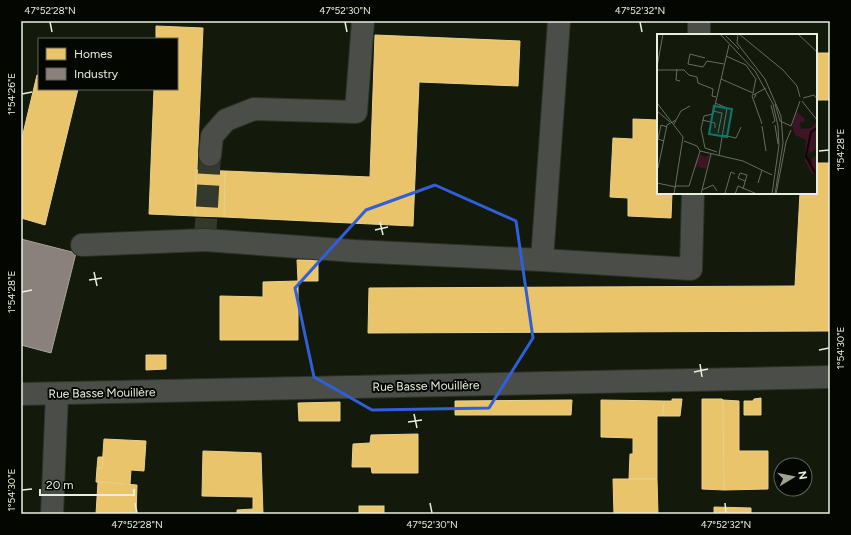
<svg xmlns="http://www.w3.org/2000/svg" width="851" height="535" font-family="Figtree,sans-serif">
<rect width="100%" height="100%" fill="#13190b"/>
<!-- homes -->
<g fill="#e9c46a" stroke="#e8d18d">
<polygon points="156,26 203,28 195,216 149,214 154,89 177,89 177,39 156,39"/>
<polygon points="375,35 520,41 518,86 419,82 413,226 224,217 225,171 370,177"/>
<rect x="816" y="53" width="14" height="47"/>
<polygon points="37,75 39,75 39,89 78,89 45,225 21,218 21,142"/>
<polygon points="633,119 658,120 658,193 672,193 671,218 628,216 628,198 610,197 613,138 633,139"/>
<polygon points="816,163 830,163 830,331 368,333 369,288 795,286 800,193 816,193"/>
<polygon points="196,170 225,171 224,217 195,216"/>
<polygon points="297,260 318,260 318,281 298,281"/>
<polygon points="298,281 298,340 220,340 220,296 263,297 263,282"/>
<polygon points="146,355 166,355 166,369 146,370"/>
<polygon points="761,398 761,415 744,415 744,401 753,401 754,399"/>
<polygon points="672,399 682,399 680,416 663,416 664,401 672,401"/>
<polygon points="702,399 722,399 723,400 724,490 702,489"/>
<polygon points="572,400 571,415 455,415 455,401"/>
<polygon points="601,400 664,401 663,416 657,416 657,479 629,479 630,454 633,454 633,438 601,437"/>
<polygon points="723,400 739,401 739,451 768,451 768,489 724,490"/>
<polygon points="340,402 340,421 299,421 298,403"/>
<polygon points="418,434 418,473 372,473 371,467 352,467 353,444 370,443 371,435"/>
<polygon points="104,439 146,441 144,471 131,470 130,484 96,482 97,468 102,468"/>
<polygon points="203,451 261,453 263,514 237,514 237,510 253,509 253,497 202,496"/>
<polygon points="98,457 103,457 102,468 97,468"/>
<polygon points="613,479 657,479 658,514 614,514"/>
<polygon points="98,482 137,485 136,514 96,514"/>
<rect x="359" y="506" width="25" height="8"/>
<polygon points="714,507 751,508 751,514 714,514"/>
</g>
<!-- industry -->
<polygon fill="#8a817c" stroke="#a6a299" points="21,239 76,253 51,353 21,345"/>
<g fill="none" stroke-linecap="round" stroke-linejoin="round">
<!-- minor-tunnel -->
<polyline stroke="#33392b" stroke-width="22" stroke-dasharray="22 11" stroke-linecap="butt" points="205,240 210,155"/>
<defs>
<g id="minor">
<polyline points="699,35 699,21"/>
<polyline points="210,155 212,136 226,120 254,109 356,112 363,21"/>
<polyline points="82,245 205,240 354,251 542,260 691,269 693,193"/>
<polyline points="542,260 559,21"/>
<polyline points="21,394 830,377"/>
<polyline points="52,514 57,394"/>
</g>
</defs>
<!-- minor casing -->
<use href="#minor" stroke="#2c3225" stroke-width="24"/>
<!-- minor -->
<use href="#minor" stroke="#4b4e48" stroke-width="22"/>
</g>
<!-- marked area -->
<path fill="none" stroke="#315ed9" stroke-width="3" stroke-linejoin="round" d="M435,185l81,36 17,117 -44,70 -117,2 -58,-33 -19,-89 71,-78z"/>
<!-- ticks -->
<path fill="none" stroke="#e7efde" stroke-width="1.5" d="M50,22l2,10M345,22l2,10M640,22l2,10M22,94l10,-2M819,151l10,-1M380,222l3,13M375,230l13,-3M94,272l3,14M89,280l13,-2M22,292l10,-2M819,350l10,-2M700,364l2,13M694,372l14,-3M414,414l3,14M408,422l14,-2M22,490l10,-1M135,503l2,10M430,503l2,10M725,503l1,10"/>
<g text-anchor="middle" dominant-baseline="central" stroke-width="4" stroke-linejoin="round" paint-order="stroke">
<!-- street labels -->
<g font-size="12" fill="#e7efde" stroke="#040701">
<text transform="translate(426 386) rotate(-1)">Rue Basse Mouillère</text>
<text transform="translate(102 393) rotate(-1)">Rue Basse Mouillère</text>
</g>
</g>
<!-- overview -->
<g transform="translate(657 34)">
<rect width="160" height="160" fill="#13190b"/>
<path d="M139,77l8,7 1,3 -5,2 1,6 10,-1 6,-7v28l-7,4 -1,-4 -1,7h-3l1,-16 -11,-5 -3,-9zM42,120l6,3 5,-3 -4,15 -11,-3zM160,121v18l-5,1 -8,-15 4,-1 4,8v-8z" fill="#3d1525"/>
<path fill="none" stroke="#130206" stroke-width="2" d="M158,139l-9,-17 5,-24 6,-4"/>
<path fill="none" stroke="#686f5f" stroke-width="1" d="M63,0l35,37 18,33 5,22 1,19 -7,49M81,0l-1,9 28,36 16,37 2,27 -8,51M82,0l44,36 14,16 3,11M141,0l19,18M69,2l13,13M69,22l20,9 9,13M48,24l-15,-4 -2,10 15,3 4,-6 17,3M0,33l6,-33M20,35l-1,11 4,1M0,36h27l5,5 8,2 1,6 15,6 -1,7 4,1M64,45l32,14M96,59l3,-15M98,60l11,-6M97,64l2,-3 -3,-1 -1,2 10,28M146,64l11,-3 3,4M145,67l15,19M0,69l26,34 -9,57M58,69l12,5 -8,47M118,70l5,17 11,5M114,71l4,16 -3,2M0,77l13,11M56,77l9,2 -4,20M19,86l5,-9 9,-5M45,86l13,3v5M118,91l3,19M105,92l4,25M134,92l9,-25M65,101l14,3 5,-11M7,107l-6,-2 3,-14 6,2M27,107l13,5 3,5M43,117l43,10 29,14M60,118l-12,-4 -4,-19 3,-13 9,-2 16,-69M1,134l9,-43 9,-5 -2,4M0,149l19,4M101,149l4,-13M19,152h13l11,-35M86,155l4,-14 -7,-2 -2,5 7,3M45,156l11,-5 4,6M44,160l10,-40M72,160l-4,-1 6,-21 4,2M78,160l3,-8 19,8M119,160l10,-52 5,-12"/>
<path fill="#0f766e" fill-opacity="0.15" stroke="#0f766e" stroke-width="2" d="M57,72l18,3 -5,28 -18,-3z"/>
<rect width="160" height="160" fill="none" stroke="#e7efde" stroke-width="2"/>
</g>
<!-- border -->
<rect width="851" height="535" fill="none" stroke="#040701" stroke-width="44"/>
<!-- legend -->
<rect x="38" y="38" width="140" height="52" fill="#040701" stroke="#5f6459"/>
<rect x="46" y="48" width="20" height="12" fill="#e9c46a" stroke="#5f6459"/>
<text x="74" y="58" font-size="12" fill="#e7efde">Homes</text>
<rect x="46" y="68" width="20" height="12" fill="#8a817c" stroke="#5f6459"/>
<text x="74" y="78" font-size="12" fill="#e7efde">Industry</text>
<!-- north arrow -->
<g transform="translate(793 477) rotate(80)"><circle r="19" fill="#040701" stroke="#5f6459"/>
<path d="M0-3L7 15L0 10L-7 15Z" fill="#9da494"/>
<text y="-6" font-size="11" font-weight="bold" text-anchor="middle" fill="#e7efde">N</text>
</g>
<!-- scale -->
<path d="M40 489v6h94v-6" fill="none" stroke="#e7efde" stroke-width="2"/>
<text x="46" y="489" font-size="12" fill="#e7efde" stroke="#040701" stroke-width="3" paint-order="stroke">20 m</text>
<rect x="22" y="22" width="807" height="491" fill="none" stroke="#e7efde" stroke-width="1.5"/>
<g font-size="10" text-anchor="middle" fill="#e7efde">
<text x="50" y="14">47°52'28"N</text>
<text x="345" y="14">47°52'30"N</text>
<text x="640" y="14">47°52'32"N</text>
<text transform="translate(11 94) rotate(-90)" y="4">1°54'26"E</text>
<text transform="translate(840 150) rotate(-90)" y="4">1°54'28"E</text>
<text transform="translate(11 292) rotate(-90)" y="4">1°54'28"E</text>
<text transform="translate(840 348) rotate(-90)" y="4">1°54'30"E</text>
<text transform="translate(11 490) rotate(-90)" y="4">1°54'30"E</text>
<text x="137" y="528">47°52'28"N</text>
<text x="432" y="528">47°52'30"N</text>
<text x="726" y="528">47°52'32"N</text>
</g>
</svg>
